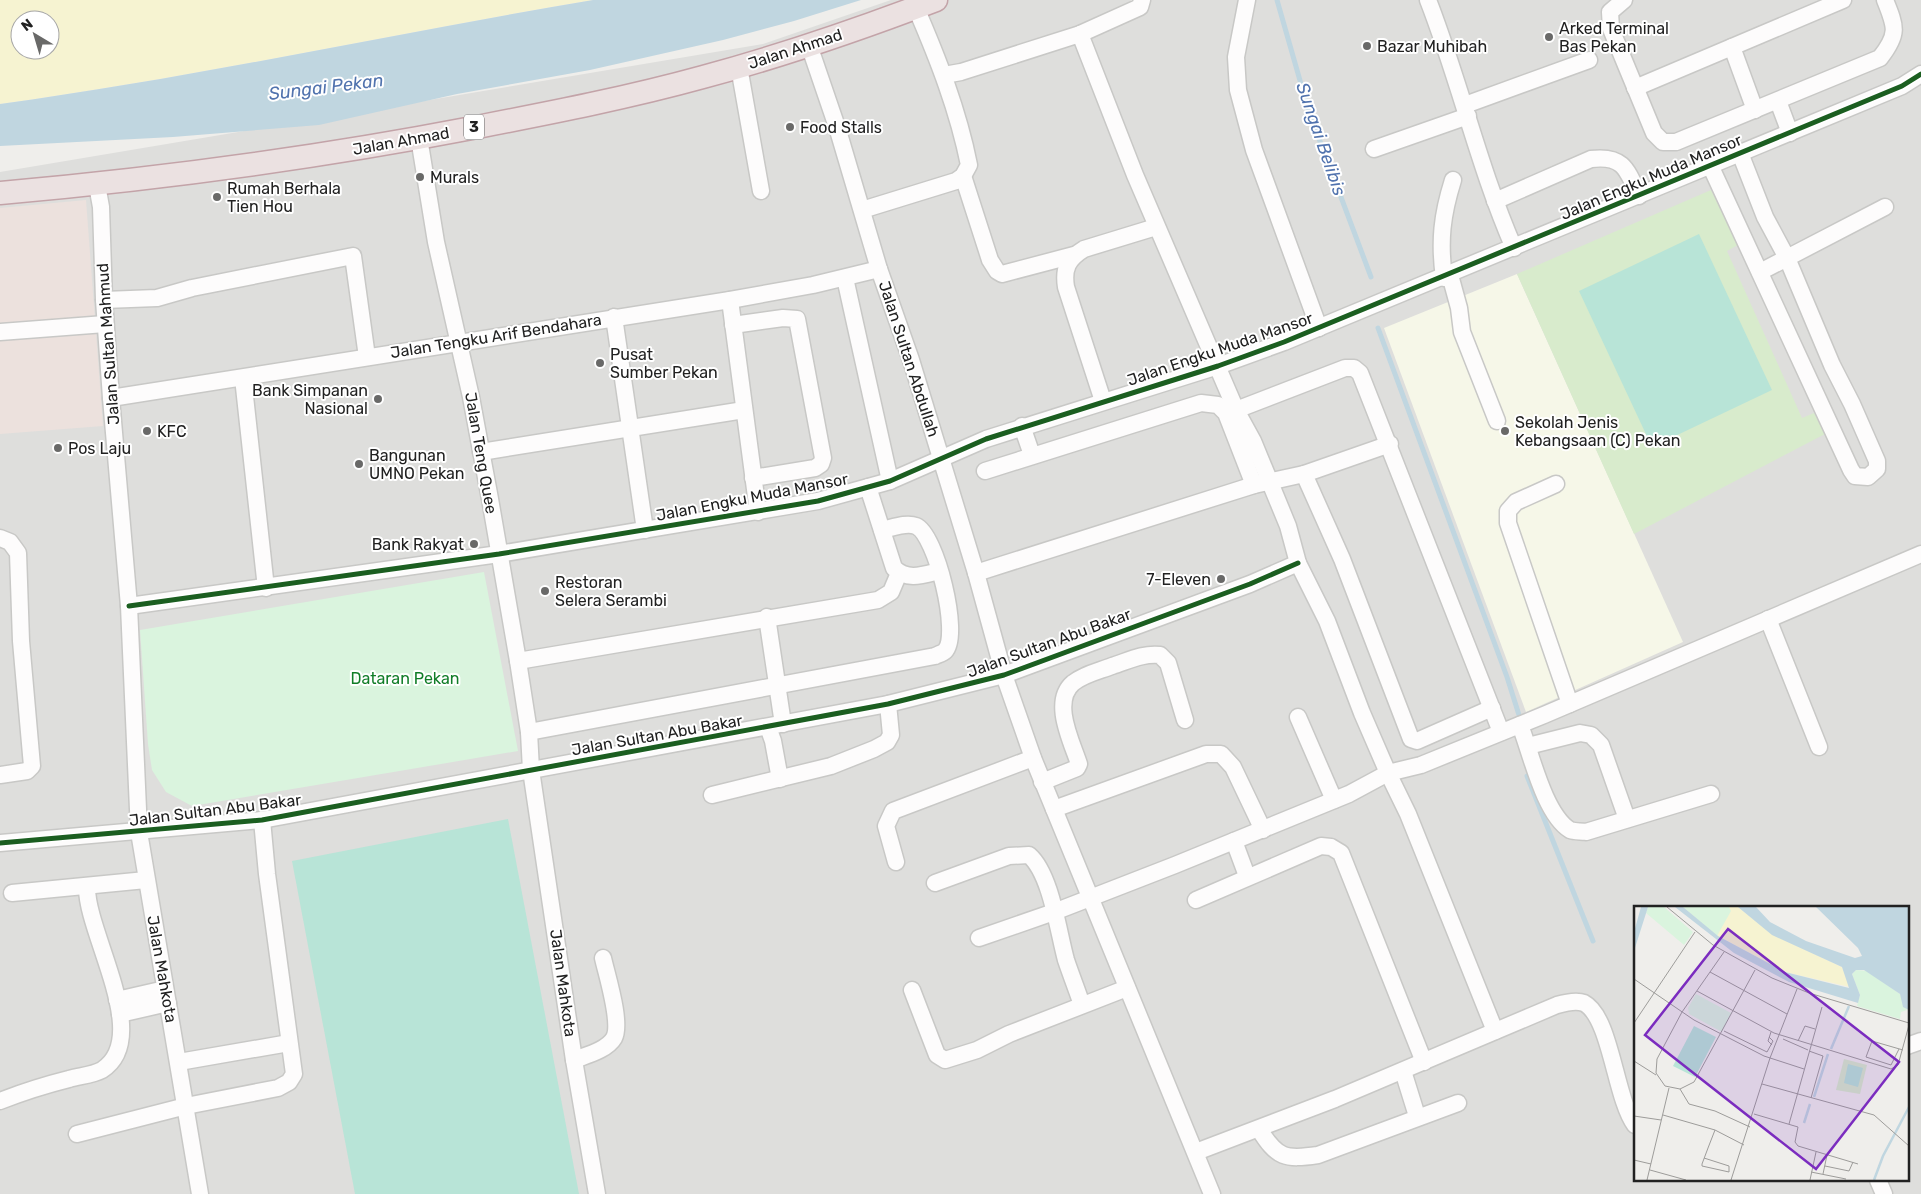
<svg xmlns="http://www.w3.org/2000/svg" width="1921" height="1194" font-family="Rubik,sans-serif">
<rect width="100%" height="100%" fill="#efeeeb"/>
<!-- residential -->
<path fill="#dededc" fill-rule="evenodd" d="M891,0h1030v1194h-1921v-1022l763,-128zM1635,908h272v272h-272z"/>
<!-- commercial -->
<polygon fill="#ece1dd" points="86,200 103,426 0,434 0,208"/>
<!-- education -->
<polygon fill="#f6f7e8" points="1517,274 1683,642 1526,712 1384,328"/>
<!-- grass -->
<polygon fill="#d8ebcc" points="1711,190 1738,245 1727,251 1802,418 1814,413 1825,434 1634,534 1517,274"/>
<!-- sand -->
<path fill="#f6f3d1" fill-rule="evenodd" d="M0,0h593c-198,33 -394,77 -593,104zM20,20h30v30h-30z"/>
<!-- park -->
<polygon fill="#daf4de" points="484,572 518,751 192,806 166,792 152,770 148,744 140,630"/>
<!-- pitch -->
<g fill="#b8e4d7">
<polygon points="1699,234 1772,390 1652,447 1579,291"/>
<polygon points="508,819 579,1194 355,1194 292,861"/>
</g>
<!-- water -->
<path fill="#c0d6e0" d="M593,0h268l-67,21 -71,19 -133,30 -133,24 -138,31 -146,12 -173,9v-42c199,-27 395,-71 593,-104z"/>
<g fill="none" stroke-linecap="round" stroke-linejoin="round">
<!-- stream -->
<g stroke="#c0d6e0" stroke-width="5">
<polyline points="1277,0 1309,112 1371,277"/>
<polyline points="1378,328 1507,677 1519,715"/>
<polyline points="1527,776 1593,941"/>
</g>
<defs>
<g id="minor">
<polyline points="1247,0 1236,57 1238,90 1254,150 1319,328"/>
<path d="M1428,0c32,82 51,168 86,248"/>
<path d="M1624,0l-14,12 1,17 43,104 9,9h13l204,-84c19,-24 16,-31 5,-58"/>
<polyline points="1080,34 1135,175 1236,410 1253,441 1288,526 1298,563 1327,621 1362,713 1388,773 1408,814 1495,1031"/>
<polyline points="809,45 837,127 879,269 911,360 976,573 1004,675 1033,758 1212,1194"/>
<polyline points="1732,47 1755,110"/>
<polyline points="739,67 761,191"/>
<polyline points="944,75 961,72 1080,34 1140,7 1142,0"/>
<polyline points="1635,88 1843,0"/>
<polyline points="1778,101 1790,133"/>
<polyline points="1465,105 1589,60"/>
<polyline points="419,138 436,242 471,397 490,499 518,661 529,732 531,770 574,1060 597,1194"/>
<polyline points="1374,149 1468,116"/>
<polyline points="1710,165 1851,470 1855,476 1868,477 1877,469 1877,461 1852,404 1832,365 1787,258 1765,217 1740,153"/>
<polyline points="963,176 990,260 997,271 1002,274 1074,255"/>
<polyline points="97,185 101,207 104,300 111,398 129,606 139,832 200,1194"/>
<path d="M1495,201l96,-42c32,-4 36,10 48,37"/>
<path d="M862,210l94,-29 7,-5 6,-11c-11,-55 -31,-106 -53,-157"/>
<polyline points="1760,272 1885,207"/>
<polyline points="1450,275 1459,308 1462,332 1497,421"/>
<polyline points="845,278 890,481"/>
<path d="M1444,278c-5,-37 -2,-63 9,-98"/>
<polyline points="104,300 157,298 192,288 353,256 367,357"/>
<polyline points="730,300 758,512"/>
<polyline points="614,317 645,530"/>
<polyline points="733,325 783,318 797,319 823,458 821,464 815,468 753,478"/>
<polyline points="0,332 105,324"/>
<polyline points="243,378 266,588"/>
<polyline points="111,398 730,300 813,285 879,269"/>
<path d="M1103,401l-37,-114c-3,-19 2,-28 18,-38l72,-22"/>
<polyline points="1236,410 1345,368 1354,368 1360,373 1501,732"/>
<polyline points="1022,426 1032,455"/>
<polyline points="481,452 744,410"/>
<polyline points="985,471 1201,403 1218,405 1226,413 1254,485"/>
<polyline points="1304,474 1390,444"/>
<polyline points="1556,484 1516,502 1508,511 1508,523 1570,704"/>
<path d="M868,487l26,81c13,13 29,7 45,3"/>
<polyline points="0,538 10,542 18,553 21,641 32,766 27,771 0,775"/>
<polyline points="976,573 1254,485 1304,474 1342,559 1411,739 1417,741 1492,708"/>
<polyline points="129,606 499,554 818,501 890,481 986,439 1218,366 1284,342 1902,86 1921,74"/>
<polyline points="767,617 783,724"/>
<polyline points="1768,619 1819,747"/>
<polyline points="518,661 878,600 891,592 899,573"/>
<polyline points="1298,717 1334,800"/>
<path d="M1520,725c11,28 24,89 50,105 5,2 11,1 16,2l125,-38"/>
<polyline points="768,727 773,741 780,779"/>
<path d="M529,732l406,-76c2,-1 8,-3 10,-5 16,-16 -9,-117 -29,-125 -10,-4 -24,2 -34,4"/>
<polyline points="1528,746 1580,733 1591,735 1601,745 1627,819"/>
<path d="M1042,782l35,-14 2,-4c-7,-22 -28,-62 -6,-81 11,-9 26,-12 39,-17 16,-5 31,-13 48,-11l8,8 17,57"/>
<polyline points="712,795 831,766 874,749 887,742 891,735 888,704"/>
<polyline points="1054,809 1206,754 1221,754 1233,767 1263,830"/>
<polyline points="1234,841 1247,876"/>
<polyline points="0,843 262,820 888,704 1004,675 1250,584 1298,563"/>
<polyline points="896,862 886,826 893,811 1033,758"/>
<path d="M935,883l74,-27 20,-1c22,19 29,76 37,105 5,15 11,30 16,45"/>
<polyline points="12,893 146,880"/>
<polyline points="1196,900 1321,846 1331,847 1341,853 1424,1062"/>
<polyline points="979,938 1054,912 1175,865 1349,794 1388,773 1421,765 1544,715 1921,554"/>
<polyline points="912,990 937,1055 945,1060 977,1050 1009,1034 1127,988"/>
<polyline points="117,1000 165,989"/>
<polyline points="120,1014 168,1003"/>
<polyline points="1907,1046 1921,1041"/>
<path d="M574,1060c13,-5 33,-10 40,-22 8,-15 -7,-62 -11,-80"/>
<polyline points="179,1062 289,1043"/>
<polyline points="1403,1071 1417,1116"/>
<path d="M0,1101c23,-9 45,-16 69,-22 10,-3 24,-4 33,-9 51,-32 -16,-137 -15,-183"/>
<path d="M1259,1129c18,29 26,31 59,26l140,-52"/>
<polyline points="77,1134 186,1106 278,1088 289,1082 294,1074 267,874 262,820"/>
<path d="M1196,1152l139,-53 222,-94c7,-2 19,-5 27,-2 27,14 31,95 51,122"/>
<polyline points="1878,1180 1884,1194"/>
</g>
<path id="highway" d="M0,193c158,-14 316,-35 472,-65 77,-15 155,-30 231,-51 78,-21 157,-48 233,-77"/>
</defs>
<!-- minor casing -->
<use href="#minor" stroke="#c8c8c6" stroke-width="19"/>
<!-- highway casing -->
<use href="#highway" stroke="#c3a3a8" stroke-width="25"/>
<!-- minor -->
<use href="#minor" stroke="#fdfcfc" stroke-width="16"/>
<!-- highway -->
<use href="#highway" stroke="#ebe1e1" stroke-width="22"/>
<defs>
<g id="cycleway">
<polyline points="129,606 499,554 818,501 890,481 986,439 1218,366 1284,342 1902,86 1921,74"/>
<polyline points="0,843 262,820 888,704 1004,675 1250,584 1298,563"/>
</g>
</defs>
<!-- cycleway casing -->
<use href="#cycleway" stroke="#fff" stroke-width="8"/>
<!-- cycleway -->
<use href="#cycleway" stroke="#1b5e20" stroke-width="5"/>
</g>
<!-- markers -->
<g fill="#696968" stroke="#fff" stroke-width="2">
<circle cx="1549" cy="37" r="5"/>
<circle cx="1367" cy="46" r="5"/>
<circle cx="790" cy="127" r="5"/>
<circle cx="420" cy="177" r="5"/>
<circle cx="217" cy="197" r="5"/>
<circle cx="600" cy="363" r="5"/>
<circle cx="378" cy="399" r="5"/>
<circle cx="147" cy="431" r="5"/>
<circle cx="1505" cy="431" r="5"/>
<circle cx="58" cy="448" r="5"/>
<circle cx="359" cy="464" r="5"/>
<circle cx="474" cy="544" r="5"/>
<circle cx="1221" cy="579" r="5"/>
<circle cx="545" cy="591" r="5"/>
</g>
<g text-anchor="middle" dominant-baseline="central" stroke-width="4" stroke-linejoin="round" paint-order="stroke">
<!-- shield labels -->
<rect fill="#fff" stroke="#646464" stroke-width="1" x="464" y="114.5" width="20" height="25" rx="4"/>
<g font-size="15" font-weight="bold" fill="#212121">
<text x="474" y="127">3</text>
</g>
<!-- poi labels -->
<g font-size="16" fill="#212121" stroke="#fff" text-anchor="start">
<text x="1559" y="28">Arked Terminal<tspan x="1559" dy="18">Bas Pekan</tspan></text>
<text x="1377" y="46">Bazar Muhibah</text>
<text x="800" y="127">Food Stalls</text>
<text x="430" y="177">Murals</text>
<text x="227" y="188">Rumah Berhala<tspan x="227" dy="18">Tien Hou</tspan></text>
<text x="610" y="354">Pusat<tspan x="610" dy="18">Sumber Pekan</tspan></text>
<text x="368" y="390" text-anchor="end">Bank Simpanan<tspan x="368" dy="18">Nasional</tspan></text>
<text x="1515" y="422">Sekolah Jenis<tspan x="1515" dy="18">Kebangsaan (C) Pekan</tspan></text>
<text x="157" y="431">KFC</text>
<text x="68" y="448">Pos Laju</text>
<text x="369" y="455">Bangunan<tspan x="369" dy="18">UMNO Pekan</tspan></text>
<text x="464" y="544" text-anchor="end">Bank Rakyat</text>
<text x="1211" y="579" text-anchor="end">7-Eleven</text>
<text x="555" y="582">Restoran<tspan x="555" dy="18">Selera Serambi</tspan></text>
</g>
<!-- street labels -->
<g font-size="16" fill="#212121" stroke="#fff">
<text transform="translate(795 49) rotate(-18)">Jalan Ahmad</text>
<text transform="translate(401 141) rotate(-10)">Jalan Ahmad</text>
<text transform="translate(1651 177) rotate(-23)">Jalan Engku Muda Mansor</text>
<text transform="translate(496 336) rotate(-9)">Jalan Tengku Arif Bendahara</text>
<text transform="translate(108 344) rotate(-94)">Jalan Sultan Mahmud</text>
<text transform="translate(1220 349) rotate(-19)">Jalan Engku Muda Mansor</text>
<text transform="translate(909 359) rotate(72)">Jalan Sultan Abdullah</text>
<text transform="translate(481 453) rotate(80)">Jalan Teng Quee</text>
<text transform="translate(752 497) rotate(-11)">Jalan Engku Muda Mansor</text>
<text transform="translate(1049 643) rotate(-20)">Jalan Sultan Abu Bakar</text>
<text transform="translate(657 735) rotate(-10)">Jalan Sultan Abu Bakar</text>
<text transform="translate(215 810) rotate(-7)">Jalan Sultan Abu Bakar</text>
<text transform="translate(162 969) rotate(80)">Jalan Mahkota</text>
<text transform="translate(563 983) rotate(82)">Jalan Mahkota</text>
</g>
<!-- park labels -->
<g font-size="16" fill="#117d28" stroke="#fff">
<text x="405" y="678">Dataran Pekan</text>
</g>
<!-- water labels -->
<g font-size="18" font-style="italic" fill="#5173ae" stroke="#fff">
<text transform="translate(326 87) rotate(-7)">Sungai Pekan</text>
<text transform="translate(1321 139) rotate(71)">Sungai Belibis</text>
</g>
</g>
<!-- overview -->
<g transform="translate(1634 906)">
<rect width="275" height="275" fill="#efeeeb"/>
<path d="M210,153l23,6 -7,29 -24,-4z" fill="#d8ebcc"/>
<path d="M49,1h55l35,28 69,32 8,20 -65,-15 -67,-36z" fill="#f6f3d1"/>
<path d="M14,1h16l29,25 -9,13 -38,-32zM49,1h46l2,4 -14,25zM222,64l12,1 32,23 7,16 -6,2 -1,7 -43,-13 3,-11 -8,-21zM62,88l35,19 -9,19 -33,-18 -1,-6z" fill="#daf4de"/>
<path d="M60,120l22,11 -21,40 -22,-11zM214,158l15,4 -5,19 -14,-4z" fill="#b8e4d7"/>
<path d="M7,1h7l-14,44v-19zM41,1h8l35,29 67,36 64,16 -7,-21 -70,-32 -34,-28h18l14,15 36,19 49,17 7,-2 -4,-8 -42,-41h93v103l-6,-3 -3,-13 -36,-24h-8l-4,4 8,21 -2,8 -69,-21 -55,-29z" fill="#c0d6e0"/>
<path fill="none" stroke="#c0d6e0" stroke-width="2.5" d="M197,143l18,-43M180,191l14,-43M170,217l6,-19M240,274l9,-24 26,-49"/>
<path fill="none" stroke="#9d9c9a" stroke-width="1" d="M33,1l46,38 59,33 37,15 100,30M90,46l-42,60 -25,47 -1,14 9,13 15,3 14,-7 61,-112M76,66l77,42M0,73l60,41 70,36 40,13M63,85l77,42 117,36 7,-4 11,-40M0,117l61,-91M90,125l43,21 6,-11 -4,-4M137,126l-3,9 4,4M149,133l25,11M164,135l7,-15 10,3M265,143l-8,16 -25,-8 6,-16 31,9M175,145l14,5 -12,42M0,155l22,14M128,178l112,31 35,31M46,183l9,15 26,7 35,16M120,208l44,13 -3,15 3,4 60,18M29,209l52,15 29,15M0,210l27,4M155,218l33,-117M70,252l25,8v6l-27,-6v-2l6,-16 7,-18M0,254l17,4M191,260l24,5 4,-9M16,264l36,10M177,266l35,7M189,268l4,-19M13,274l22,-92M97,274l39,-122 27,-69M176,274l6,-28"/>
<path fill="#7b2cbf" fill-opacity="0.15" stroke="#7b2cbf" stroke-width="2.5" d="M94,23l171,133 -83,107 -171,-134z"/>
<rect width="275" height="275" fill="none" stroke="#212121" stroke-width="2.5"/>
</g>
<!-- north arrow -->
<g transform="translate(35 35) rotate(322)"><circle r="24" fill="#ffffff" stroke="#a6a6a6"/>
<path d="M0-4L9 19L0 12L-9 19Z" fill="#696968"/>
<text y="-8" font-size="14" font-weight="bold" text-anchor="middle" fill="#212121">N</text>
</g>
</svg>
